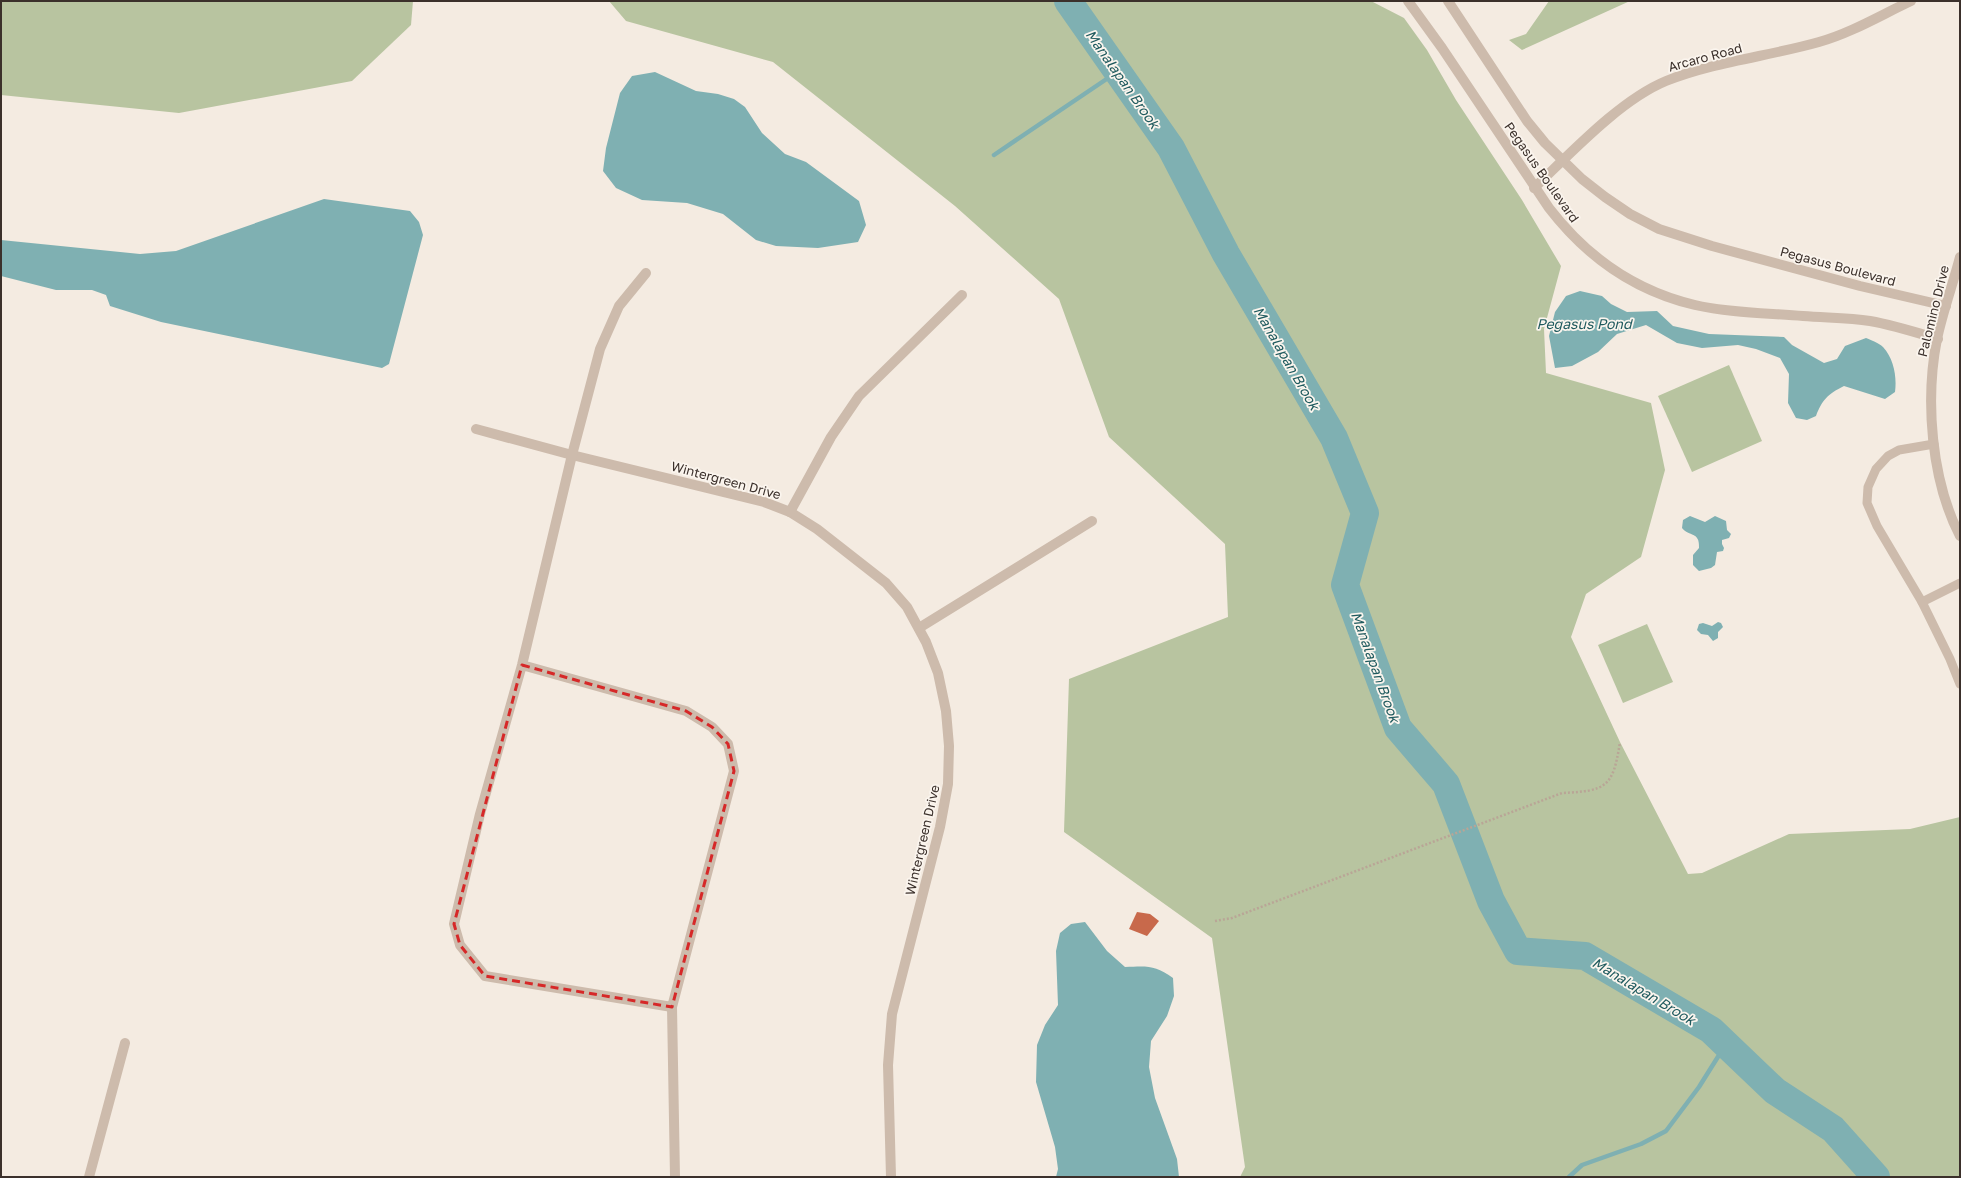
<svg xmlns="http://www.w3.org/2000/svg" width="1961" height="1178" font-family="'Golos Text',sans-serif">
<rect width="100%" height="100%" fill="#f4ebe1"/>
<!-- green -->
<g fill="#b8c4a0">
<polygon points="1,1 413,1 411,25 352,81 179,113 1,95"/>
<polygon points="609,1 1371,1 1404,18 1427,50 1456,100 1522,200 1561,266 1544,329 1546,373 1651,403 1665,470 1641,557 1586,594 1571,637 1620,742 1688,874 1702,873 1789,834 1910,829 1960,817 1960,1177 1240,1177 1245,1167 1212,938 1064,832 1069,679 1228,617 1225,544 1109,437 1059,299 955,206 773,62 626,21"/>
<polygon points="1549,1 1630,1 1522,50 1509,40 1526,34"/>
<polygon points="1729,365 1762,441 1692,472 1658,396"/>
<polygon points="1647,624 1673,682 1623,703 1598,645"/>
</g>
<!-- water -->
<g fill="#7fb0b2">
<polygon points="655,72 696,91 718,94 734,99 745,107 762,133 785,154 806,162 859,201 866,225 858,242 818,248 776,246 756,240 723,214 687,203 642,200 616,188 603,171 606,148 620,93 632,76"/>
<polygon points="324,199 410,211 419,222 423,235 389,364 382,368 161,322 110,306 106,295 92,290 56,290 1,276 1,240 140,254 176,251"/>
<path d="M1580,291l22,5 9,8 16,8 30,-1 16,15 36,8 75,3 8,8 32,18 13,-4 8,-13 21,-8c5,2 13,5 17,9 11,12 14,30 12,45l-10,7 -41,-13c-16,8 -22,14 -28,30l-9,4 -11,-2 -8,-15 1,-29 -9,-16 -24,-9 -18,-4 -36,3 -25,-5 -31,-18 -29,9 -19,18 -26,14 -17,2 -6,-32 6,-24 11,-16z"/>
<path d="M1690,516l15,6 10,-6 11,5 1,9 4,4 -2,4 -7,2v4l2,4 -1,3 -6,1 -2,13 -4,3 -12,3 -6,-6v-10l6,-7c1,-17 -10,-11 -17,-20l1,-8z"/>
<polygon points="1718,622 1721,623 1723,627 1718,632 1718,638 1713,641 1708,635 1701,634 1697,630 1699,624 1703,623 1712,626"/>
<path d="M1085,922l22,29 18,16c23,-1 30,-2 48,11l1,18 -7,20 -16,25 -2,26 6,31 22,61 2,18h-123l2,-8 -3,-22 -19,-65 1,-37 8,-20 13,-20 -2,-54 4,-18 11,-9z"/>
</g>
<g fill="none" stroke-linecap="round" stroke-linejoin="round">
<!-- stream -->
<g stroke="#7fb0b2" stroke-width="4.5">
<polyline points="994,155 1117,72"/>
<polyline points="1569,1177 1582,1165 1641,1144 1666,1131 1699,1087 1726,1044"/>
</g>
<!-- river -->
<polyline stroke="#7fb0b2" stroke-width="28" points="1068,1 1171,148 1226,254 1334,438 1365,513 1345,585 1398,728 1446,784 1491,901 1518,951 1585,956 1711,1030 1775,1091 1833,1129 1876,1177"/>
</g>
<!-- building -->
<polygon fill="#c8694b" points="1137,912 1150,914 1159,921 1147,936 1129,929"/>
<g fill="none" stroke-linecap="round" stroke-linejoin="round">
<!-- path -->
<path stroke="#b9a596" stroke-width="2.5" stroke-dasharray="2 2" stroke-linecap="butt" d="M1215,921l17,-3 330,-125c45,-2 51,-6 58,-51"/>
<!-- lane -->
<g stroke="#cdbbac" stroke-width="9">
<polyline points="1934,444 1899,450 1888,456 1876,469 1868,487 1867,503 1877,526 1922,602 1950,659 1960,684"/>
<polyline points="1922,602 1960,583"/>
</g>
<!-- street -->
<g stroke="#cdbbac" stroke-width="10">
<path d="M1408,1l34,47 107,160c37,48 86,83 146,97 35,8 73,8 108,11 22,2 45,1 67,5 23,4 45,11 68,18"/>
<polyline points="1448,1 1527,121 1545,143 1582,179 1605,197 1630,214 1659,229 1712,246 1860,286 1946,306"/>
<path d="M1534,188c37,-35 86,-88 132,-107 47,-19 104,-25 153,-39 32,-9 62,-27 92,-41"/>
<path d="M1960,257c-7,27 -17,54 -23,82 -12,61 -6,141 23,197"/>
<polyline points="476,429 572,455 764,502 790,512 817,529 886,583 907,607 926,642 938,673 946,711 949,746 948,784 940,827 892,1014 888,1065 891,1177"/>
<polyline points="790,512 831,437 859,396 962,295"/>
<polyline points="919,628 1092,521"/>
<polyline points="522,665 686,711 712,727 728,744 734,771 672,1007 485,976 460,945 454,924 480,814 522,665 572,455 600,349 619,306 646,273"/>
<polyline points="672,1007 675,1177"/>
<polyline points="89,1177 125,1043"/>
</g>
</g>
<!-- marked area -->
<path fill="none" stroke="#d62828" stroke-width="3" stroke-dasharray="8 5" stroke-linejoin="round" d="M522,665l164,46 26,16 16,17 6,27 -62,236 -187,-31 -25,-31 -6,-21z"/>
<g text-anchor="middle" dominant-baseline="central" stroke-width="3.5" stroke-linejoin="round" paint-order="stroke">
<!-- street labels -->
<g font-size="13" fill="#3b302b" stroke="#fbf5ee">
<text transform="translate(1705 57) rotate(-15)">Arcaro Road</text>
<text transform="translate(1542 172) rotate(55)">Pegasus Boulevard</text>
<text transform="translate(1838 266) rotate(15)">Pegasus Boulevard</text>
<text transform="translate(1933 311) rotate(-76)">Palomino Drive</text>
<text transform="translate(726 480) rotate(15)">Wintergreen Drive</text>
<text transform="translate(922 840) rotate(-77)">Wintergreen Drive</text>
</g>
<!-- water labels -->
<g font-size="14" font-style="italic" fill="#1f5a5e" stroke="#fbf5ee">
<text transform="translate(1123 79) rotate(55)">Manalapan Brook</text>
<text x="1584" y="323">Pegasus Pond</text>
<text transform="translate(1287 358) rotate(60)">Manalapan Brook</text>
<text transform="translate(1376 667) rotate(70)">Manalapan Brook</text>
<text transform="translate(1644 991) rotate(31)">Manalapan Brook</text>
</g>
</g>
<!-- border -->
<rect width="1961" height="1178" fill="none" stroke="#3b302b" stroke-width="4"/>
</svg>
